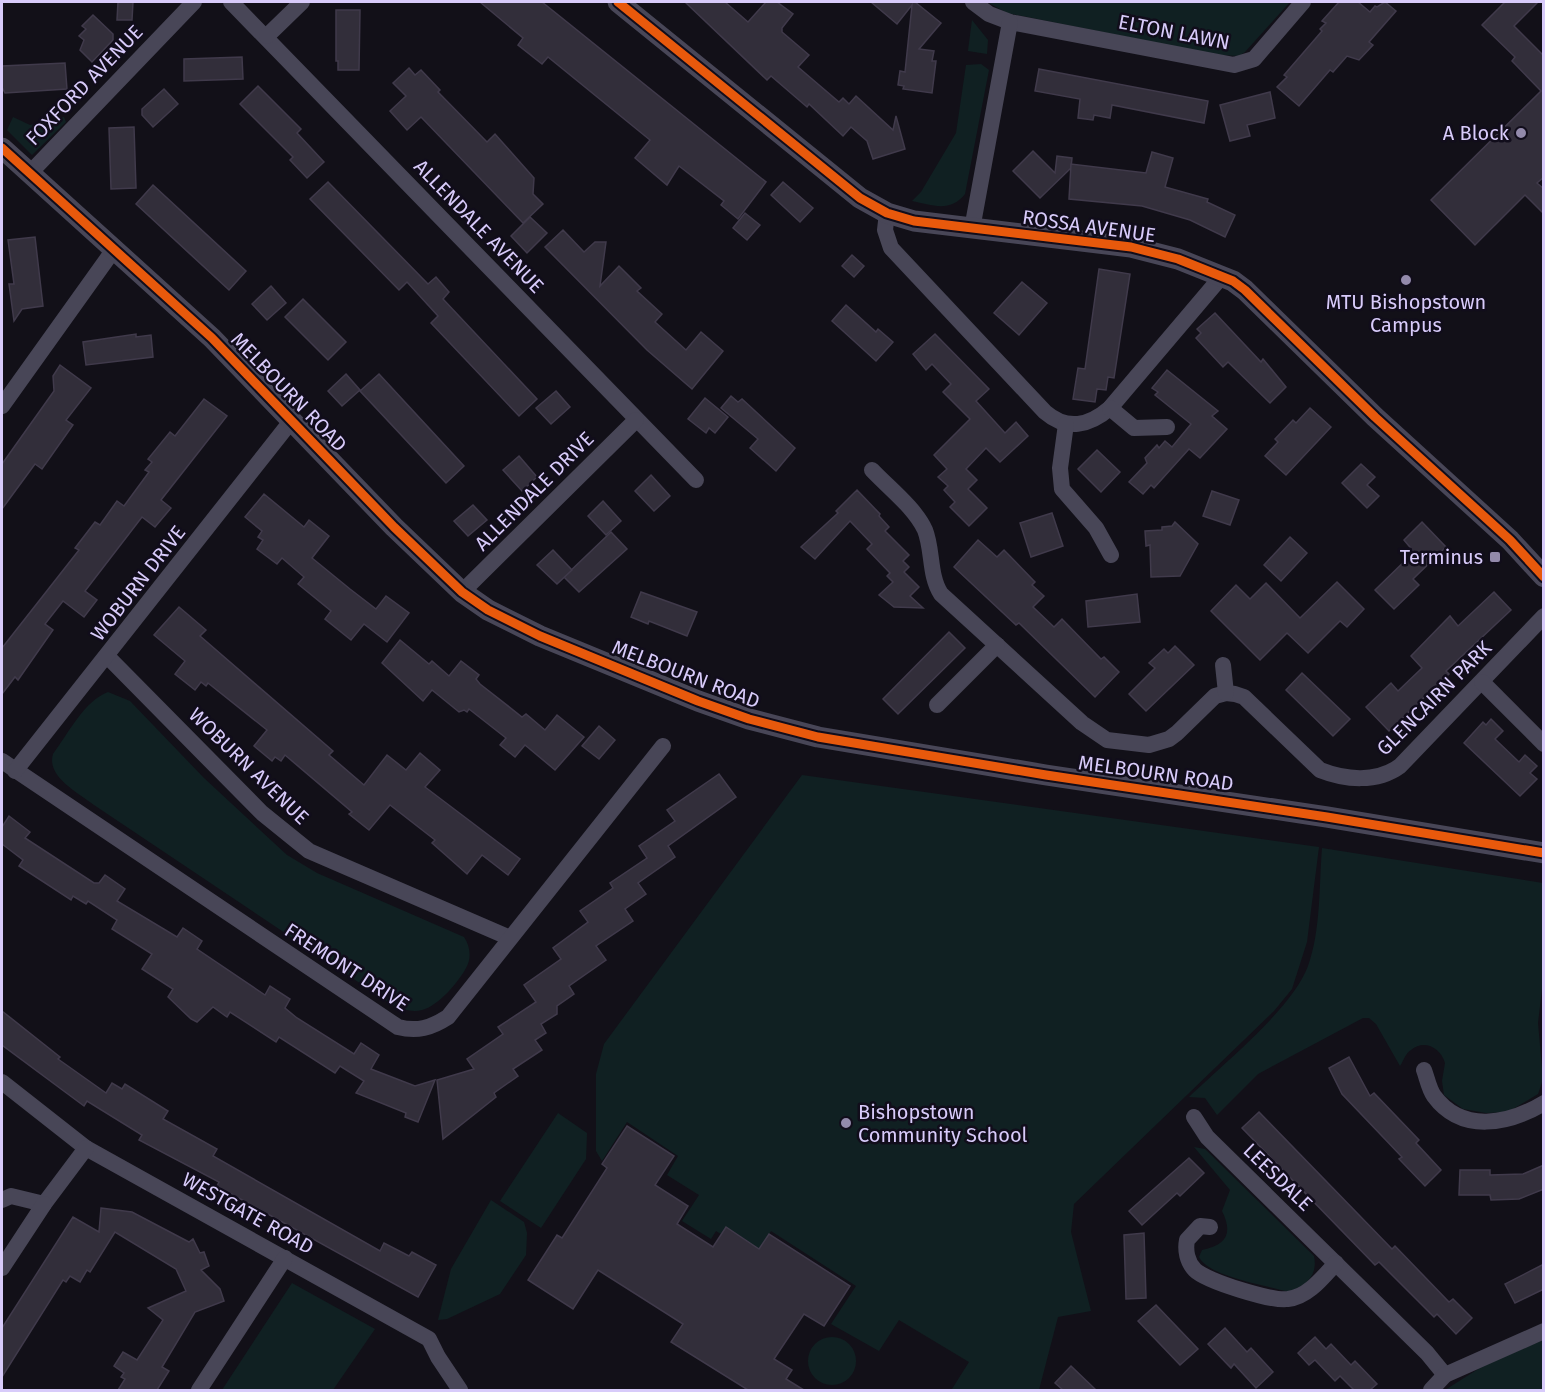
<svg xmlns="http://www.w3.org/2000/svg" width="1545" height="1392" font-family="'Fira Sans',sans-serif">
<rect width="100%" height="100%" fill="#121018"/>
<!-- green -->
<g fill="#102022">
<polygon points="987,2 1290,2 1245,52 1239,56 1218,55 1007,13"/>
<polygon points="972,20 988,40 987,54 968,51"/>
<path d="M981,64l8,6 -24,124c-15,19 -33,11 -53,7l9,-9 35,-59 10,-68z"/>
<polygon points="13,117 30,125 64,117 66,122 32,155 7,130"/>
<path d="M108,692l22,9 74,77 83,77 30,18 147,64c6,9 8,21 2,31 -8,15 -28,38 -44,42 -10,3 -19,-1 -28,-4l-300,-201c-15,-12 -48,-28 -41,-51 15,-20 31,-53 55,-62z"/>
<polygon points="802,775 1319,847 1307,942 1292,989 1274,1011 1074,1204 1071,1232 1091,1311 1058,1317 1039,1390 955,1390 952,1389 969,1362 899,1320 879,1351 831,1324 856,1286 771,1231 760,1250 726,1228 721,1234 716,1231 711,1239 682,1221 699,1195 667,1175 678,1156 627,1122 602,1161 596,1151 596,1074 604,1044"/>
<path d="M1322,848l221,35 1,89 -6,51 5,56 -5,15 -30,18 -22,1 -23,-4 -19,-14 -2,-14 3,-18c-4,-15 -21,-24 -34,-13 -6,4 -7,10 -11,16l-24,-42 -7,-6h-6l-105,56 -41,41 -12,-17 -16,-1c34,-33 103,-88 119,-131 13,-36 11,-81 14,-118z"/>
<polygon points="558,1113 587,1133 586,1159 541,1228 500,1201"/>
<path d="M1194,1147l11,2 109,107c4,20 -8,30 -26,36 -22,-7 -79,-15 -89,-35l3,-7c25,-5 31,-17 20,-39l8,-21z"/>
<polygon points="491,1200 524,1222 527,1233 526,1255 500,1294 447,1319 438,1320 451,1269"/>
<polygon points="292,1283 375,1329 333,1390 222,1390"/>
<circle cx="832" cy="1361" r="24"/>
<polygon points="1543,1340 1543,1390 1445,1390 1483,1366"/>
</g>
<!-- building -->
<g fill="#322e3a" stroke="#403a4b" stroke-width="1.5">
<polygon points="118,2 133,2 132,20 117,20"/>
<polygon points="480,2 542,2 766,182 738,219 721,205 724,201 679,166 667,185 635,158 650,140 548,57 542,64 518,45 523,38"/>
<polygon points="685,2 725,2 748,22 766,2 777,2 793,14 782,28 782,32 809,55 798,67 839,102 843,98 849,104 856,96 893,130 896,116 905,149 873,159 867,141 851,127 843,136 809,104 807,107 771,76 767,80"/>
<polygon points="871,2 915,2 941,23 919,49 934,51 932,61 936,61 932,93 903,89 904,86 898,85 900,71 905,72 912,5 897,24"/>
<polygon points="1339,2 1358,2 1370,12 1375,6 1377,7 1385,2 1396,11 1369,42 1373,45 1359,60 1347,56 1333,72 1330,70 1299,106 1277,87 1287,77 1284,75 1322,31 1320,29 1326,23 1322,21"/>
<polygon points="1505,2 1538,2 1514,26 1544,56 1544,177 1537,183 1544,189 1544,214 1525,195 1475,245 1431,200 1541,91 1512,61 1515,57 1482,25"/>
<polygon points="336,10 360,10 359,70 338,70 338,61 336,61"/>
<polygon points="93,15 113,34 113,40 92,62 80,50 84,40 79,36 86,29 82,26"/>
<polygon points="242,57 243,79 184,81 184,59"/>
<polygon points="65,63 67,89 5,93 2,87 2,66"/>
<polygon points="409,68 415,75 421,70 440,90 438,92 487,142 495,134 534,178 533,194 543,204 523,223 421,117 407,130 390,111 406,96 393,83"/>
<polygon points="1039,69 1208,101 1204,123 1112,105 1110,118 1094,115 1093,120 1078,118 1080,99 1035,91"/>
<polygon points="258,86 301,129 297,133 324,162 307,178 290,160 293,157 240,104"/>
<polygon points="164,89 178,104 153,127 142,115 142,109"/>
<polygon points="1270,92 1275,118 1247,125 1250,136 1230,141 1220,105"/>
<polygon points="134,127 136,188 111,189 109,128"/>
<polygon points="1033,151 1055,173 1057,156 1072,158 1071,168 1040,198 1013,171"/>
<polygon points="1152,152 1173,158 1165,187 1208,199 1207,202 1235,215 1225,237 1190,220 1142,206 1069,199 1071,164 1146,173"/>
<polygon points="328,182 428,284 436,277 449,292 443,299 537,399 519,416 431,323 438,316 407,282 399,290 310,199"/>
<polygon points="783,182 813,208 800,222 771,195"/>
<polygon points="153,185 246,271 229,290 136,204"/>
<polygon points="745,213 760,225 747,240 733,228"/>
<polygon points="530,217 547,233 527,253 511,236"/>
<polygon points="563,230 584,252 595,242 606,242 600,286 619,266 641,288 637,291 662,314 655,322 686,350 701,332 723,351 692,389 647,350 545,247"/>
<polygon points="35,237 43,306 22,309 14,321 9,284 14,284 8,240"/>
<polygon points="852,255 864,266 854,277 842,266"/>
<polygon points="1099,269 1130,274 1114,378 1108,377 1106,390 1097,389 1095,402 1073,399 1078,368 1085,369"/>
<polygon points="1022,282 1047,303 1019,335 994,313"/>
<polygon points="271,286 286,303 267,320 252,304"/>
<polygon points="303,299 346,342 328,360 285,317"/>
<polygon points="846,305 876,332 878,329 893,342 876,361 832,321"/>
<polygon points="1215,313 1261,362 1263,359 1286,387 1270,403 1228,362 1223,367 1196,338 1201,333 1197,329"/>
<polygon points="136,334 136,337 151,335 153,357 86,365 83,342"/>
<polygon points="935,334 989,389 976,401 1005,433 1016,422 1028,436 1000,462 986,448 966,469 977,480 968,489 987,508 969,526 950,507 955,502 944,490 948,486 938,477 947,469 934,455 970,419 943,392 951,384 932,364 926,370 913,354"/>
<polygon points="60,365 91,388 66,420 73,425 42,469 35,464 2,509 2,464 54,391 53,376"/>
<polygon points="1167,370 1218,411 1212,416 1227,429 1200,458 1189,449 1154,488 1151,485 1143,494 1129,482 1147,463 1145,458 1157,445 1159,448 1165,441 1172,447 1191,424 1155,395 1158,392 1152,388"/>
<polygon points="346,374 360,390 342,406 328,391"/>
<polygon points="379,374 464,466 446,483 360,391"/>
<polygon points="556,391 570,407 551,424 536,408"/>
<polygon points="731,396 738,402 742,399 795,448 776,471 750,448 758,439 721,408"/>
<polygon points="705,398 728,417 715,433 709,428 706,433 688,419"/>
<polygon points="204,399 227,416 161,500 171,508 155,527 142,517 85,591 97,600 84,617 63,601 45,624 53,630 18,680 15,677 2,694 2,648 79,550 75,548 95,522 100,525 117,501 124,506 149,472 145,470 152,462 148,459 170,432 175,436"/>
<polygon points="1310,408 1331,427 1286,475 1265,456 1278,442 1275,439 1293,420 1296,423"/>
<polygon points="1097,450 1120,472 1101,492 1078,469"/>
<polygon points="519,456 537,477 522,491 503,470"/>
<polygon points="1361,464 1375,477 1367,485 1379,496 1367,508 1342,483"/>
<polygon points="651,475 670,496 654,511 635,491"/>
<polygon points="857,490 880,514 879,516 889,527 885,531 909,555 903,561 909,567 904,572 919,587 910,596 923,608 894,607 879,595 893,582 887,576 890,573 867,549 872,544 850,521 815,559 801,547 838,513 836,511"/>
<polygon points="1212,491 1239,500 1230,525 1203,516"/>
<polygon points="264,494 304,527 309,520 329,536 312,558 350,589 376,609 386,596 409,613 387,642 364,624 351,640 325,619 331,611 298,584 304,577 282,558 277,564 257,549 263,540 258,537 262,531 245,517"/>
<polygon points="603,501 621,521 606,535 588,516"/>
<polygon points="473,505 487,520 468,536 454,521"/>
<polygon points="1052,513 1063,546 1031,557 1020,523"/>
<polygon points="1175,522 1198,544 1180,576 1151,577 1150,545 1146,546 1145,531 1162,530 1162,527 1172,526"/>
<polygon points="1422,522 1446,547 1413,579 1419,585 1394,609 1375,590 1414,552 1404,540"/>
<polygon points="611,532 627,549 579,592 564,577"/>
<polygon points="1290,537 1307,553 1281,581 1264,565"/>
<polygon points="978,540 997,557 1004,550 1035,582 1032,585 1044,596 1033,607 1054,627 1062,619 1101,659 1104,657 1119,672 1095,697 1019,623 1016,625 954,567"/>
<polygon points="553,550 572,570 557,584 537,565"/>
<polygon points="1337,582 1364,609 1347,627 1340,621 1308,653 1287,633 1260,660 1211,611 1236,585 1250,599 1266,583 1300,618"/>
<polygon points="641,592 697,612 687,636 649,621 648,624 631,617"/>
<polygon points="1494,592 1511,610 1446,671 1449,674 1389,731 1366,707 1391,683 1398,691 1422,668 1411,656 1450,616 1458,626"/>
<polygon points="1137,594 1140,622 1088,627 1086,601"/>
<polygon points="179,607 206,630 200,636 333,751 329,755 364,785 387,755 406,770 420,753 440,770 425,787 520,859 508,875 482,855 467,874 432,843 435,840 390,805 369,830 349,814 352,812 285,755 281,761 275,757 272,761 254,746 267,730 208,683 206,686 201,682 195,690 175,674 185,661 154,635"/>
<polygon points="949,632 965,648 898,714 883,699"/>
<polygon points="400,640 429,664 432,661 449,676 461,661 479,675 476,679 480,684 522,717 526,714 545,730 557,715 584,737 555,770 525,745 515,757 500,745 506,738 469,709 467,712 464,710 459,712 432,690 423,701 382,663"/>
<polygon points="1175,646 1194,665 1146,711 1129,694 1155,668 1149,663 1164,649 1168,653"/>
<polygon points="1302,673 1350,719 1333,736 1286,690"/>
<polygon points="1491,719 1503,731 1495,739 1519,762 1525,755 1537,766 1530,773 1537,779 1520,796 1464,743 1483,722 1486,725"/>
<polygon points="599,726 615,740 599,759 582,746"/>
<polygon points="719,774 736,797 668,846 675,857 638,883 646,894 625,909 633,921 596,946 606,960 569,986 574,994 557,1006 557,1014 541,1024 546,1033 535,1040 542,1050 513,1069 518,1076 494,1093 496,1097 443,1139 437,1080 474,1069 467,1059 503,1034 498,1027 536,1002 524,985 561,959 553,948 588,922 580,911 613,888 610,883 647,858 639,846 675,821 667,810"/>
<polygon points="9,816 30,832 25,838 94,883 99,883 105,875 125,889 117,901 177,937 183,928 202,941 197,949 265,995 270,986 290,999 285,1008 297,1018 354,1054 361,1043 379,1055 371,1069 415,1086 435,1080 418,1122 405,1117 406,1113 356,1093 364,1081 340,1066 335,1073 279,1037 276,1042 230,1012 227,1017 213,1007 197,1022 191,1019 168,997 173,989 142,969 152,954 112,929 117,920 88,901 86,904 73,896 71,900 19,866 23,860 2,844 2,827"/>
<polygon points="2,1011 60,1057 58,1059 106,1093 112,1083 122,1089 125,1084 168,1111 163,1119 217,1149 213,1156 380,1251 384,1243 409,1256 412,1252 436,1265 418,1297 217,1186 219,1182 139,1140 142,1135 87,1101 84,1106 2,1045"/>
<polygon points="1349,1057 1370,1096 1374,1093 1419,1140 1416,1143 1441,1170 1425,1186 1399,1159 1402,1157 1342,1094 1329,1068"/>
<polygon points="1259,1112 1392,1249 1395,1246 1449,1302 1453,1299 1472,1318 1456,1334 1437,1314 1434,1317 1379,1262 1375,1265 1242,1128"/>
<polygon points="627,1126 674,1156 655,1185 688,1206 677,1224 713,1247 726,1227 759,1249 769,1234 850,1286 824,1326 804,1314 774,1359 792,1370 786,1379 804,1390 748,1390 671,1342 683,1324 598,1270 573,1309 528,1280 557,1235 562,1238 607,1168 602,1164"/>
<polygon points="1189,1158 1204,1173 1180,1196 1177,1193 1142,1225 1129,1211"/>
<polygon points="1544,1165 1544,1189 1519,1199 1491,1200 1490,1195 1459,1195 1460,1170 1490,1170 1490,1175 1523,1174"/>
<polygon points="101,1208 132,1212 189,1242 193,1239 200,1253 204,1252 209,1266 201,1270 220,1289 224,1301 195,1312 162,1367 169,1371 157,1390 118,1390 125,1379 121,1377 124,1373 114,1366 123,1352 137,1360 163,1320 148,1308 186,1291 176,1269 115,1232 90,1272 87,1270 80,1282 70,1276 66,1282 63,1280 2,1377 2,1328 73,1217 99,1232"/>
<polygon points="1144,1233 1146,1298 1126,1299 1124,1235"/>
<polygon points="1544,1264 1544,1289 1515,1303 1505,1284"/>
<polygon points="1156,1305 1198,1349 1180,1365 1138,1321"/>
<polygon points="1225,1328 1247,1352 1251,1348 1273,1372 1256,1388 1234,1364 1231,1368 1208,1344"/>
<polygon points="1315,1337 1326,1349 1331,1344 1351,1365 1355,1361 1377,1384 1370,1390 1354,1390 1340,1376 1335,1381 1315,1360 1309,1365 1298,1353"/>
<polygon points="1071,1366 1096,1390 1063,1390 1055,1383"/>
</g>
<g fill="none" stroke-linecap="round" stroke-linejoin="round">
<!-- minor -->
<g stroke="#484657" stroke-width="16">
<polyline points="231,2 696,480"/>
<polyline points="973,2 989,14 1010,22 1234,65 1254,59 1303,2"/>
<polyline points="267,36 302,2"/>
<polyline points="30,173 194,2"/>
<path d="M887,213l-2,17 6,18 154,164c22,19 44,14 65,-4l112,-132"/>
<polyline points="972,229 1010,22"/>
<polyline points="2,406 115,248"/>
<polyline points="1110,408 1134,428 1167,427"/>
<polyline points="1066,424 1060,468 1062,489 1096,528 1111,555"/>
<path d="M872,470c17,18 43,38 53,60 8,20 4,46 16,64l141,129 25,17 42,5 20,-6 8,-6 38,-37 11,-3 9,1 9,3 76,73c25,10 57,13 80,-4l144,-150"/>
<polyline points="462,592 636,420"/>
<polyline points="107,656 262,813 309,851 510,938"/>
<polyline points="1223,665 1226,693"/>
<polyline points="1482,682 1544,744"/>
<polyline points="937,705 997,645"/>
<path d="M2,761l396,266c19,5 33,1 50,-10l215,-271"/>
<polyline points="15,771 292,420"/>
<path d="M1424,1070c3,8 5,19 10,26 28,38 75,28 110,7"/>
<polyline points="2,1082 86,1148 429,1339 438,1357 460,1390"/>
<polyline points="1194,1117 1207,1137 1427,1353 1445,1375"/>
<polyline points="2,1200 11,1196 44,1204 86,1148"/>
<path d="M1210,1227l-10,-1 -13,14c-2,10 0,22 8,30 11,11 78,32 93,29 20,-2 35,-22 48,-36"/>
<polyline points="2,1268 44,1204"/>
<polyline points="199,1390 285,1258"/>
<polyline points="1431,1390 1445,1375 1544,1331"/>
</g>
<!-- tertiary -->
<g stroke="#484657" stroke-width="21">
<polyline points="618,2 860,198 887,213 914,221 1131,247 1178,259 1233,281 1245,290 1375,417 1510,540 1544,577"/>
<polyline points="2,148 212,338 394,527 462,592 488,610 540,636 698,701 749,719 818,737 1046,775 1327,817 1544,853"/>
</g>
<defs>
<g id="cycleway">
<polyline points="618,2 860,198 887,213 914,221 1131,247 1178,259 1233,281 1245,290 1375,417 1510,540 1544,577"/>
<polyline points="2,148 212,338 394,527 462,592 488,610 540,636 698,701 749,719 818,737 1046,775 1327,817 1544,853"/>
</g>
</defs>
<!-- cycleway casing -->
<use href="#cycleway" stroke="#110d1b" stroke-width="13"/>
<!-- cycleway -->
<use href="#cycleway" stroke="#e8590c" stroke-width="9"/>
</g>
<!-- markers -->
<g fill="#938aab" stroke="#110d1b" stroke-width="2">
<circle cx="1521" cy="133" r="6"/>
<circle cx="1406" cy="280" r="6"/>
<rect x="1489" y="551" width="12" height="12" rx="3"/>
<circle cx="846" cy="1123" r="6"/>
</g>
<g text-anchor="middle" dominant-baseline="central" stroke-width="5" stroke-linejoin="round" paint-order="stroke">
<!-- street labels -->
<g font-size="20" fill="#d8cbfa" stroke="#110d1b">
<text transform="translate(1174 32) rotate(11)">ELTON LAWN</text>
<text transform="translate(84 85) rotate(-46)">FOXFORD AVENUE</text>
<text transform="translate(479 226) rotate(46)">ALLENDALE AVENUE</text>
<text transform="translate(1089 226) rotate(8)">ROSSA AVENUE</text>
<text transform="translate(289 392) rotate(46)">MELBOURN ROAD</text>
<text transform="translate(534 491) rotate(-45)">ALLENDALE DRIVE</text>
<text transform="translate(138 583) rotate(-52)">WOBURN DRIVE</text>
<text transform="translate(686 674) rotate(21)">MELBOURN ROAD</text>
<text transform="translate(1434 698) rotate(-45)">GLENCAIRN PARK</text>
<text transform="translate(249 766) rotate(44)">WOBURN AVENUE</text>
<text transform="translate(1156 773) rotate(8)">MELBOURN ROAD</text>
<text transform="translate(347 967) rotate(33)">FREMONT DRIVE</text>
<text transform="translate(1278 1177) rotate(44)">LEESDALE</text>
<text transform="translate(248 1213) rotate(29)">WESTGATE ROAD</text>
</g>
<!-- poi labels -->
<g font-size="20" fill="#d8cbfa" stroke="#110d1b" text-anchor="end">
<text x="1509" y="133">A Block</text>
<text x="1406" y="302" text-anchor="middle">MTU Bishopstown<tspan x="1406" dy="23">Campus</tspan></text>
<text x="1483" y="557">Terminus</text>
<text x="858" y="1112" text-anchor="start">Bishopstown<tspan x="858" dy="23">Community School</tspan></text>
</g>
</g>
<!-- border -->
<rect width="1545" height="1392" fill="none" stroke="#d8cbfa" stroke-width="6"/>
</svg>
